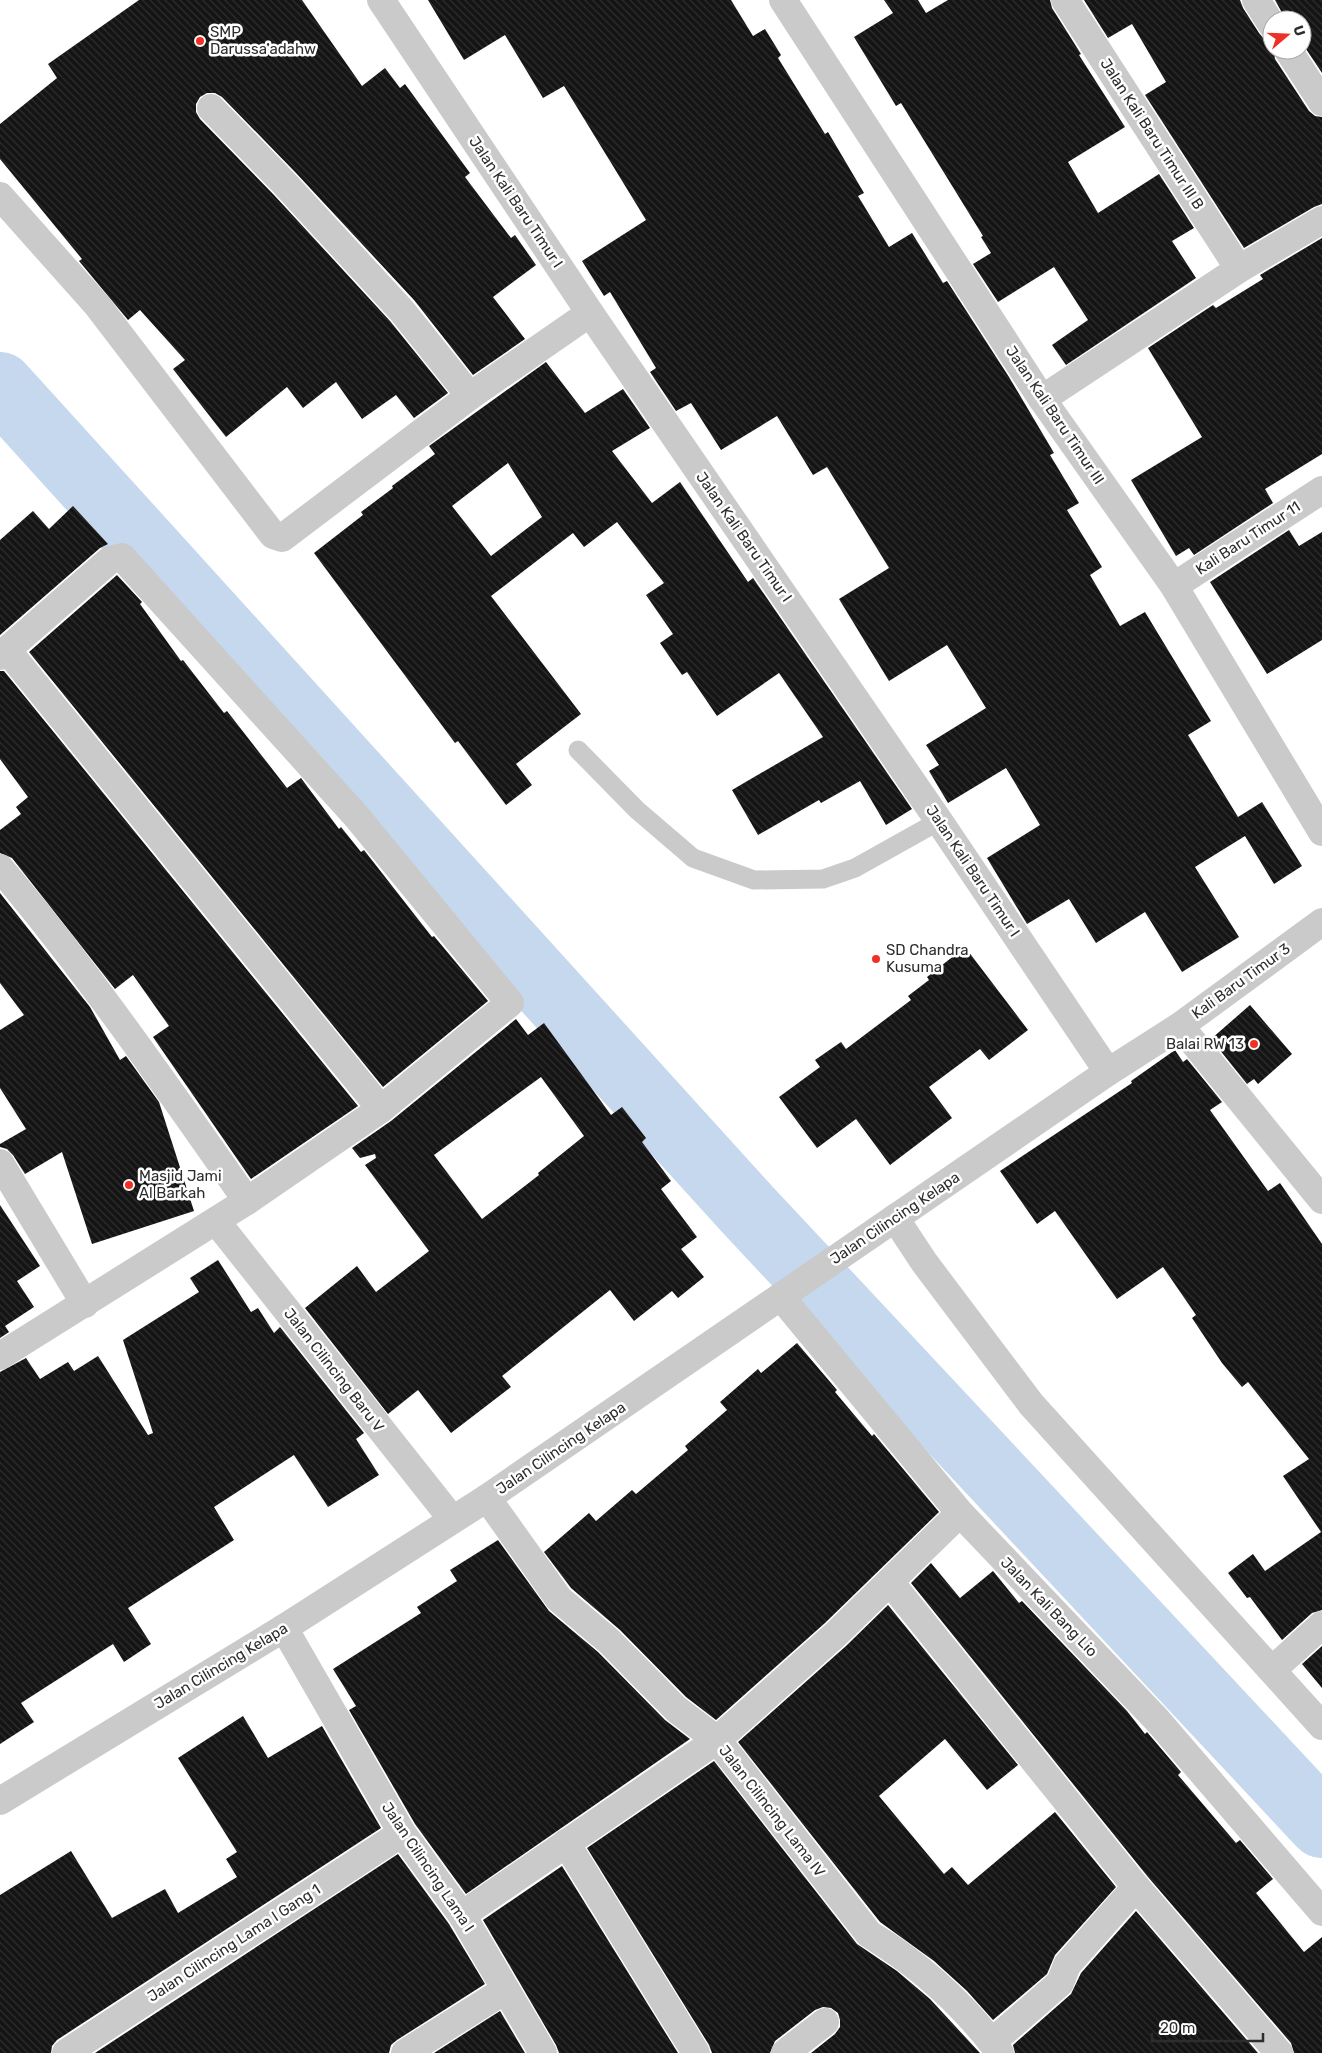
<svg xmlns="http://www.w3.org/2000/svg" width="1322" height="2053" font-family="Rubik,sans-serif">
<defs>
<pattern id="building-back-hatch" width="6" height="6" patternUnits="userSpaceOnUse" patternTransform="scale(1.25)"><rect width="6" height="6" fill="#141414"/><path d="M-1 5l2 2M0 0l6 6M5-1l2 2" fill="none" stroke="#2e2e2e"/></pattern>
</defs>
<rect width="100%" height="100%" fill="#fff"/>
<g fill="none" stroke-linecap="round" stroke-linejoin="round">
<!-- river -->
<polyline stroke="#c5d8ed" stroke-width="68" points="0,386 747,1209 1322,1824"/>
</g>
<!-- building -->
<g fill="url(#building-back-hatch)" fill-rule="evenodd">
<polygon points="139,0 302,0 362,86 385,68 400,88 405,84 470,173 465,177 511,238 515,235 536,265 493,297 525,339 473,375 414,300 296,173 222,97 215,93 207,93 200,97 196,104 196,112 200,119 274,195 390,321 448,393 414,418 396,395 362,419 336,382 303,408 287,387 226,437 173,369 185,360 140,310 128,320 79,261 82,259 0,159 0,124 57,78 48,64"/>
<polygon points="428,0 731,0 753,36 765,29 781,55 778,58 825,134 828,132 864,193 858,196 889,247 912,233 943,283 947,281 1009,377 1054,453 1050,455 1079,503 1067,510 1102,567 1090,575 1120,626 1145,612 1211,721 1188,735 1238,817 1262,802 1302,866 1274,884 1245,836 1195,867 1239,937 1182,972 1145,912 1096,943 1069,899 1027,924 987,858 1040,825 1006,768 948,803 929,771 939,765 926,745 986,708 947,645 889,681 839,599 889,568 827,467 813,475 777,416 721,450 691,403 676,411 650,372 656,368 610,292 604,296 582,261 646,220 564,86 543,98 505,35 464,60"/>
<polygon points="884,0 918,0 926,13 948,0 1050,0 1052,8 1081,54 1079,55 1125,127 1068,162 1098,213 1159,174 1194,228 1172,241 1196,278 1066,365 1052,345 1088,320 1054,267 998,302 973,264 991,253 981,237 983,236 901,103 896,106 854,37 893,13"/>
<polygon points="1084,0 1240,0 1243,8 1259,33 1264,39 1272,41 1275,59 1309,111 1315,116 1322,117 1322,204 1314,207 1244,248 1145,95 1166,82 1132,24 1108,38"/>
<polygon points="1275,0 1322,0 1322,73 1302,43 1302,20 1286,20"/>
<polygon points="1322,238 1322,454 1265,489 1273,503 1194,555 1189,548 1176,556 1131,480 1202,437 1148,348 1213,305 1216,308 1263,279 1260,275"/>
<path d="M546,362l39,51 38,-24 27,39 -38,23 40,52 28,-21 68,100 5,-4 159,231 -26,16 -26,-44 -39,22 -2,-3 -61,35 -26,-45 91,-53 -44,-64 -62,43 -30,-44 -5,3 -22,-32 13,-9 -27,-39 18,-12 -47,-61 -33,25 -11,-14 -82,63 90,118 -65,50 16,21 -26,20 -48,-64 -3,2 -141,-190 49,-38 -2,-3 32,-24 -1,-2 43,-32 -6,-8zM508,463l34,54 -51,39 -39,-50z"/>
<polygon points="73,506 108,544 100,548 0,635 0,540 33,511 49,529"/>
<polygon points="1289,530 1299,546 1322,532 1322,640 1267,674 1210,582"/>
<polygon points="117,575 142,602 140,604 181,661 183,660 224,713 227,711 287,788 301,778 339,829 341,827 361,852 364,850 432,937 434,936 488,1001 383,1087 29,652"/>
<polygon points="0,671 4,671 358,1106 251,1179 153,1037 169,1026 133,975 115,989 12,858 0,853 0,830 21,814 16,807 28,797 0,759"/>
<polygon points="0,893 90,1007 120,1060 126,1056 159,1102 194,1211 92,1244 62,1152 25,1174 13,1155 7,1149 0,1147 0,1144 26,1129 0,1088 0,1030 24,1015 0,983"/>
<polygon points="965,947 1028,1030 989,1060 980,1049 929,1087 952,1118 890,1165 856,1119 817,1148 779,1097 820,1067 815,1060 841,1042 846,1049 911,1000 908,996 929,980 927,977"/>
<polygon points="1250,1005 1292,1054 1258,1084 1254,1079 1247,1084 1211,1039"/>
<path d="M516,1019l12,16 16,-12 67,92 11,-8 24,31 -4,4 29,39 -10,8 36,48 -16,12 23,28 -26,21 -6,-7 -38,30 -24,-31 -108,86 9,11 -60,46 -33,-43 -30,24 -83,-106 52,-42 19,26 53,-41 -64,-86 11,-7 -1,-4 -15,4 -8,-10 39,-27zM541,1077l43,59 -46,37 1,2 -57,44 -48,-64z"/>
<polygon points="1175,1050 1183,1062 1187,1059 1222,1102 1210,1110 1268,1191 1280,1183 1322,1244 1322,1610 1312,1613 1282,1640 1250,1597 1247,1598 1228,1573 1253,1554 1265,1571 1321,1532 1283,1476 1309,1459 1248,1382 1242,1387 1222,1363 1192,1318 1196,1315 1163,1267 1117,1299 1055,1211 1037,1224 1000,1171 1132,1083 1131,1081"/>
<polygon points="0,1205 40,1266 17,1281 34,1307 5,1326 9,1332 0,1338"/>
<polygon points="218,1260 251,1312 258,1308 274,1333 280,1327 364,1433 356,1439 379,1475 328,1507 294,1455 214,1507 234,1540 128,1608 151,1644 124,1662 113,1644 21,1703 34,1722 0,1744 0,1372 26,1358 40,1379 68,1362 74,1371 98,1356 148,1435 153,1433 123,1340 199,1292 190,1278"/>
<polygon points="797,1343 837,1390 835,1392 872,1436 874,1434 939,1512 825,1623 716,1720 686,1697 620,1630 571,1588 544,1552 589,1513 596,1521 632,1490 636,1494 688,1450 685,1446 727,1410 720,1402 758,1369 761,1373"/>
<polygon points="498,1540 549,1611 598,1652 665,1720 690,1739 466,1894 415,1824 349,1710 356,1706 333,1669 421,1613 417,1607 457,1581 450,1570"/>
<polygon points="931,1563 960,1598 993,1571 1019,1603 1022,1601 1127,1711 1145,1734 1147,1732 1181,1772 1178,1775 1236,1843 1240,1840 1273,1879 1256,1893 1304,1952 1322,1937 1322,2053 1294,2053 1291,2043 1148,1877 911,1583"/>
<polygon points="888,1605 1018,1765 987,1790 945,1739 879,1796 944,1874 952,1867 968,1885 1055,1812 1116,1887 1055,1955 1047,1974 993,2020 967,1991 934,1961 880,1922 738,1742 846,1646"/>
<polygon points="1322,1646 1322,1688 1302,1664"/>
<polygon points="243,1716 268,1758 322,1726 381,1828 57,2040 52,2046 51,2053 0,2053 0,1895 71,1851 112,1918 165,1889 178,1913 237,1877 226,1859 237,1852 178,1758"/>
<polygon points="714,1761 857,1944 897,1971 930,1999 980,2053 811,2053 835,2034 840,2027 840,2020 838,2013 831,2008 823,2007 815,2010 775,2041 770,2053 712,2053 709,2045 587,1848"/>
<polygon points="398,1854 449,1924 485,1984 397,2040 391,2045 389,2053 95,2053"/>
<polygon points="562,1866 678,2053 559,2053 556,2045 483,1920"/>
<polygon points="1136,1911 1258,2053 1015,2053 1013,2045 1071,1994 1081,1973"/>
<polygon points="500,2011 525,2053 434,2053"/>
</g>
<g fill="none" stroke-linecap="round" stroke-linejoin="round">
<!-- service -->
<polyline stroke="#cacaca" stroke-width="19" points="578,750 637,810 693,858 754,880 823,879 855,868 939,821"/>
<!-- minor -->
<g stroke="#cacaca" stroke-width="28">
<polyline points="381,0 590,313 939,821 1108,1072"/>
<polyline points="783,0 1042,399 1174,586 1322,832"/>
<polyline points="1065,0 1239,269"/>
<polyline points="1256,0 1272,25"/>
<polyline points="1288,50 1322,102"/>
<polyline points="211,108 285,184 402,311 470,396"/>
<polyline points="0,196 97,305 273,535 282,538 470,396 590,313"/>
<polyline points="1042,399 1239,269 1322,220"/>
<polyline points="1174,586 1322,490"/>
<polyline points="7,650 381,1109"/>
<polyline points="0,656 110,560 122,557 357,817 510,1003 381,1109 247,1201 0,1356"/>
<path d="M0,868c89,106 168,220 247,333"/>
<polyline points="1180,1026 1322,1200"/>
<polyline points="0,1163 85,1304"/>
<polyline points="895,1218 924,1262 1031,1404 1322,1726"/>
<polyline points="216,1221 452,1519"/>
<polyline points="781,1297 960,1513 1158,1721 1322,1912"/>
<path d="M487,1498l72,101 50,42 67,68 41,31 152,194c51,31 95,71 131,119"/>
<polyline points="890,1582 1136,1887 1279,2053"/>
<polyline points="284,1628 402,1833 462,1915 543,2053"/>
<polyline points="1272,1670 1322,1625"/>
<polyline points="0,1801 284,1628 487,1498 1108,1072 1180,1026 1322,922"/>
<polyline points="566,1843 696,2053"/>
<polyline points="462,1915 717,1740 836,1634 960,1513"/>
<polyline points="992,2042 1060,1983 1067,1965 1136,1887"/>
<polyline points="66,2053 402,1833"/>
<polyline points="405,2053 505,1990"/>
<polyline points="785,2053 825,2022"/>
</g>
</g>
<!-- markers -->
<g fill="#ee3026" stroke="#fff" stroke-width="2">
<circle cx="200" cy="41" r="5"/>
<circle cx="876" cy="959" r="5"/>
<circle cx="1254" cy="1044" r="5"/>
<circle cx="129" cy="1185" r="5"/>
</g>
<g text-anchor="middle" dominant-baseline="central" stroke-width="5" stroke-linejoin="round" paint-order="stroke">
<!-- poi labels -->
<g font-size="15" fill="#2d2d2d" stroke="#fff" text-anchor="start">
<text x="210" y="32">SMP<tspan x="210" dy="17">Darussa'adahw</tspan></text>
<text x="886" y="950">SD Chandra<tspan x="886" dy="17">Kusuma</tspan></text>
<text x="1244" y="1044" text-anchor="end">Balai RW 13</text>
<text x="139" y="1176">Masjid Jami<tspan x="139" dy="17">Al Barkah</tspan></text>
</g>
<!-- street labels -->
<g font-size="15" fill="#2d2d2d" stroke="#fff">
<text transform="translate(1152 134) rotate(57)">Jalan Kali Baru Timur III B</text>
<text transform="translate(516 202) rotate(56)">Jalan Kali Baru Timur I</text>
<text transform="translate(1055 415) rotate(56)">Jalan Kali Baru Timur III</text>
<text transform="translate(744 537) rotate(55)">Jalan Kali Baru Timur I</text>
<text transform="translate(1248 538) rotate(-33)">Kali Baru Timur 11</text>
<text transform="translate(973 871) rotate(56)">Jalan Kali Baru Timur I</text>
<text transform="translate(1241 981) rotate(-36)">Kali Baru Timur 3</text>
<text transform="translate(895 1218) rotate(-34)">Jalan Cilincing Kelapa</text>
<text transform="translate(334 1370) rotate(52)">Jalan Cilincing Baru V</text>
<text transform="translate(561 1448) rotate(-34)">Jalan Cilincing Kelapa</text>
<text transform="translate(1049 1607) rotate(46)">Jalan Kali Bang Lio</text>
<text transform="translate(221 1666) rotate(-31)">Jalan Cilincing Kelapa</text>
<text transform="translate(772 1811) rotate(52)">Jalan Cilincing Lama IV</text>
<text transform="translate(428 1867) rotate(56)">Jalan Cilincing Lama I</text>
<text transform="translate(234 1943) rotate(-33)">Jalan Cilincing Lama I Gang 1</text>
</g>
</g>
<!-- north arrow -->
<g transform="translate(1287 35) rotate(71)"><circle r="24" fill="#ffffff" stroke="#ababab"/>
<path d="M0-4L9 19L0 12L-9 19Z" fill="#ee3026"/>
<text y="-8" font-size="14" font-weight="bold" text-anchor="middle" fill="#2d2d2d">U</text>
</g>
<!-- scale -->
<path d="M1152 2033v8h111v-8" fill="none" stroke="#2d2d2d" stroke-width="2.5"/>
<text x="1160" y="2033" font-size="15" fill="#2d2d2d" stroke="#ffffff" stroke-width="4" paint-order="stroke">20 m</text>
</svg>
